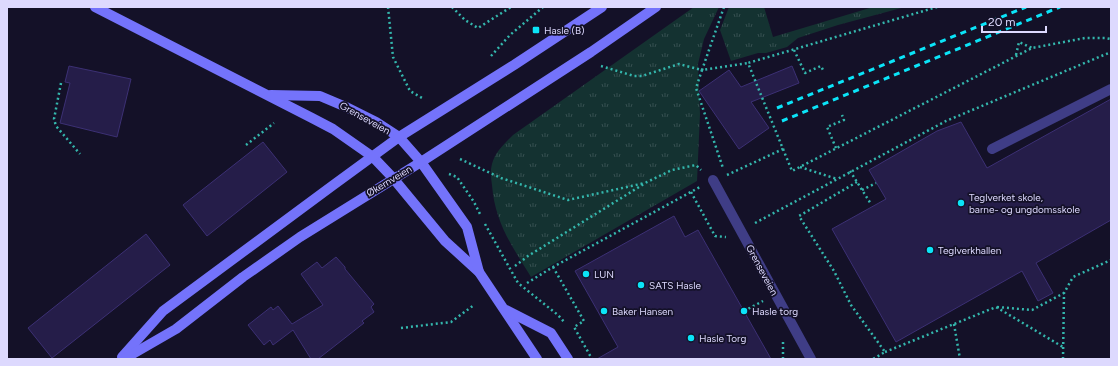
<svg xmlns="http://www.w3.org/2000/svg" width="1118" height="366" font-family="Figtree,sans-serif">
<defs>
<pattern id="grass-tufts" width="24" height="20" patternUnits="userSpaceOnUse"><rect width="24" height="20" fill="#143231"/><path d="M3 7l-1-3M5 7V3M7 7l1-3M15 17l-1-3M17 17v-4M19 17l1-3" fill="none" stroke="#364f50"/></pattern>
</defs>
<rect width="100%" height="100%" fill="#141128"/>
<!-- grass -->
<g fill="url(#grass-tufts)">
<path d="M694,7h25l-15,32 -6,25 2,50 -3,67 -166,96c-19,-31 -36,-54 -39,-92 -1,-7 -2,-14 0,-21 3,-12 13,-21 21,-29z"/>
<polygon points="729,7 764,7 773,37 873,7 905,7 838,25 798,38 787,47 766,53 758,53 731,61 720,30"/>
</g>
<!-- building -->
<g fill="#251d49" stroke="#3c3074">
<polygon points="69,66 131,79 117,137 60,123 70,83 65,82"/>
<polygon points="792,66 799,83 751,102 769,128 739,149 699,91 729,70 741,87"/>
<polygon points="1111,99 1111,220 1036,263 1053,293 1038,301 1022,271 896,342 832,229 886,199 869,170 937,131 961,122 987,168"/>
<polygon points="263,142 287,172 207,236 183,205"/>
<polygon points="674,216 685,237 698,230 771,359 597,359 618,347 575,271"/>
<polygon points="146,234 170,265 52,358 28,328"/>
<polygon points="336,257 345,267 345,269 374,304 371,307 374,312 362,321 364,323 318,359 311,359 293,330 273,345 270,340 264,345 248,325 271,307 273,310 278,306 292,324 323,305 301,274 317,262 322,268"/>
</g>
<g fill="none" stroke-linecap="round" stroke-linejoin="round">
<!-- path -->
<g stroke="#34b7ad" stroke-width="2.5" stroke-dasharray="2 3" stroke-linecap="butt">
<polyline points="388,7 393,57 410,91 422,98"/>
<polyline points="452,7 465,20 478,28 511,7"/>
<polyline points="724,7 702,70 748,63"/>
<polyline points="794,50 805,73 821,66 824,72"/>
<polyline points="1016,55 1019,42 1032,48"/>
<polyline points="491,56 510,35 543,7"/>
<polyline points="601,66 634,76 642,76 679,64 702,70 696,88 723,168"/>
<polyline points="61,83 54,119 56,126 80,154"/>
<polyline points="246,145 274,123"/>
<polyline points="836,148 827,127 844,120 842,115"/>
<polyline points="783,149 792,171 1032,48 1085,38 1105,38 1111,39"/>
<polyline points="460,159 501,178 568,200 645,183"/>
<polyline points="800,167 837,179"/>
<polyline points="850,171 871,204"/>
<polyline points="449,174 457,177 474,202 481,216"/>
<polyline points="727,175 783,149 748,63 937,7"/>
<polyline points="857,182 799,216 834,271 851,305 885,352 873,359"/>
<polyline points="862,190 876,183"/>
<polyline points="691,192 715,236 726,237"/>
<polyline points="755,223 946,121 1111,52"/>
<polyline points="485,224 518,283 558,315 565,323"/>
<polyline points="515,266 528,256 647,182 672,170 696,165 701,170"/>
<polyline points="553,267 584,321 574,327 592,359"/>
<polyline points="527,283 553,267 700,187"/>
<polyline points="997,307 1032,310 1064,293"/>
<polyline points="744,311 763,301"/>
<polyline points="954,324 960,359"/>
<polyline points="401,328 451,322 474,305"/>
<polyline points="783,342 783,359"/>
<polyline points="885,352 996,307 1063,347"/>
<polyline points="1063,359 1064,293 1073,277 1111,260"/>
</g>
<!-- service -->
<g stroke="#3f3d86" stroke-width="10">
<polyline points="992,149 1111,89"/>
<polyline points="713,180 811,359"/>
</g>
<!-- secondary -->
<g stroke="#7473fb" stroke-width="10">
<polyline points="95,7 312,118 333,129 373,157 393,178 445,241 479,272 537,359"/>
<polyline points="271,95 320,96 346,107 376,122 399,137 421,162 467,227 479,272"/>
<polyline points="506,310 551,333 568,359"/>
<polyline points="122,357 163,311 332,186 399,137 514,65 602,7"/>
<polyline points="124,359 176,329 243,277 300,237 421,162 591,52 656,7"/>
</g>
<!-- rail -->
<g stroke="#0be4f8" stroke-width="3" stroke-dasharray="6 5" stroke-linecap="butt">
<polyline points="777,108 1026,7"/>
<polyline points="782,121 1060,7"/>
</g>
</g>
<!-- markers -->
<g fill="#0be4f8" stroke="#141128" stroke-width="1.5">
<rect x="532" y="26" width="8" height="8" rx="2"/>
<circle cx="961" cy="203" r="4"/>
<circle cx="930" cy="250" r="4"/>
<circle cx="586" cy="274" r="4"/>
<circle cx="641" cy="285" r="4"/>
<circle cx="604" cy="311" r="4"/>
<circle cx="744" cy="311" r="4"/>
<circle cx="691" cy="338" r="4"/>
</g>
<g text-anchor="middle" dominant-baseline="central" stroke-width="3.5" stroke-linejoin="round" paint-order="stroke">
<!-- poi labels -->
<g font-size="10" fill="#ddd9fe" stroke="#141128" text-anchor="start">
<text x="544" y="30">Hasle (B)</text>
<text x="969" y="197">Teglverket skole,<tspan x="969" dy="12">barne- og ungdomsskole</tspan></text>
<text x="938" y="250">Teglverkhallen</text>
<text x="594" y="274">LUN</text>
<text x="649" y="285">SATS Hasle</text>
<text x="612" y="311">Baker Hansen</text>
<text x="752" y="311">Hasle torg</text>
<text x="699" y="338">Hasle Torg</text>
</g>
<!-- street labels -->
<g font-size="10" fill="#ddd9fe" stroke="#141128">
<text transform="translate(365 118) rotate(29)">Grenseveien</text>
<text transform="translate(389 181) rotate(-31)">Økernveien</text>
<text transform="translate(762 270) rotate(62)">Grenseveien</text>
</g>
</g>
<!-- border -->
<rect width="1118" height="366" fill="none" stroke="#ddd9fe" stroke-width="16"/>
<!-- scale -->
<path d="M982 26v6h64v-6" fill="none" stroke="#ddd9fe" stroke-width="2"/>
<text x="988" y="26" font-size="12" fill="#ddd9fe" stroke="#141128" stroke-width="3" paint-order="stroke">20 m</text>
</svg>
